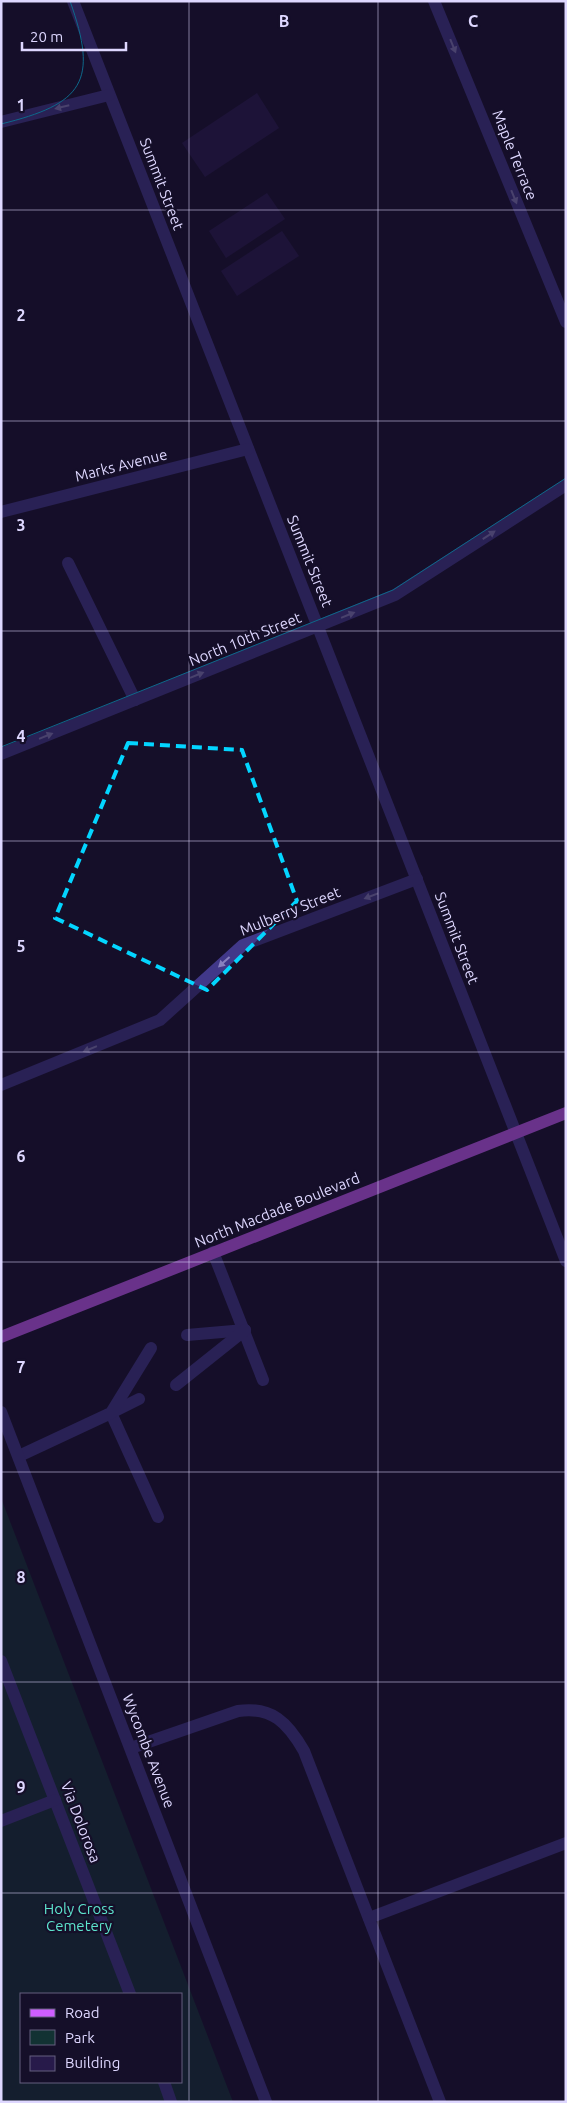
<svg xmlns="http://www.w3.org/2000/svg" width="567" height="2103" font-family="Ubuntu,sans-serif">
<rect width="100%" height="100%" fill="#150f29"/>
<!-- green -->
<path fill="#123233" fill-rule="evenodd" d="M1,1498l232,604h-232zM21,1994h160v88h-160z"/>
<!-- building -->
<g fill="#271a4a">
<polygon points="257,93 279,128 205,177 182,143"/>
<polygon points="267,193 285,219 226,258 209,231"/>
<polygon points="282,231 299,256 237,296 221,271"/>
</g>
<g fill="none" stroke-linecap="round" stroke-linejoin="round">
<!-- service -->
<g stroke="#413889" stroke-width="12">
<polyline points="68,563 135,700"/>
<polyline points="213,1252 263,1380"/>
<polyline points="187,1335 245,1330"/>
<polyline points="176,1385 245,1330"/>
<polyline points="139,1399 111,1413 158,1517"/>
<polyline points="19,1456 111,1413 151,1348"/>
<polyline points="1,1661 130,1994"/>
<path d="M131,1748l107,-37c34,-5 50,12 66,40l136,351"/>
<polyline points="1,1821 55,1800"/>
<polyline points="369,1918 566,1843"/>
<polyline points="164,2082 171,2102"/>
</g>
<!-- minor -->
<g stroke="#413889" stroke-width="12">
<polyline points="73,1 566,1261"/>
<polyline points="434,1 566,322"/>
<polyline points="1,122 109,95"/>
<polyline points="1,512 248,449"/>
<polyline points="1,754 395,595 566,485"/>
<polyline points="1,1085 160,1020 243,945 417,879"/>
<polyline points="1,1412 266,2102"/>
</g>
<!-- primary -->
<polyline stroke="#ce5eff" stroke-width="12" points="1,1337 566,1113"/>
<!-- tram -->
<g stroke="#03d5ff" stroke-width="1">
<path d="M1,124c82,-20 98,-42 69,-123"/>
<polyline points="1,747 393,590 566,478"/>
</g>
</g>
<!-- one-way arrows -->
<defs><path id="oneway-solid" d="M-6-.8H1V-3.2L6.5 0L1 3.2V.8H-6Z" transform="scale(1.25)"/></defs>
<g fill="#8880be">
<use href="#oneway-solid" transform="translate(453 46) rotate(68)"/>
<use href="#oneway-solid" transform="translate(62 107) rotate(166)"/>
<use href="#oneway-solid" transform="translate(514 197) rotate(68)"/>
<use href="#oneway-solid" transform="translate(489 535) rotate(-33)"/>
<use href="#oneway-solid" transform="translate(348 615) rotate(-22)"/>
<use href="#oneway-solid" transform="translate(197 675) rotate(-22)"/>
<use href="#oneway-solid" transform="translate(46 736) rotate(-22)"/>
<use href="#oneway-solid" transform="translate(371 896) rotate(159)"/>
<use href="#oneway-solid" transform="translate(224 962) rotate(138)"/>
<use href="#oneway-solid" transform="translate(90 1049) rotate(158)"/>
</g>
<!-- marked area -->
<path d="M0 0H567V2103H0ZM128,743l114,7 55,151 -90,89 -152,-72z" fill="#150f29" fill-opacity=".55" fill-rule="evenodd"/>
<path fill="none" stroke="#03d5ff" stroke-width="4" stroke-dasharray="10 6" stroke-linejoin="round" d="M128,743l114,7 55,151 -90,89 -152,-72z"/>
<!-- grid -->
<path fill="none" stroke="#ded7ff" stroke-width="1" stroke-opacity="0.55" d="M189,1v2101M378,1v2101M1,210h565M1,421h565M1,631h565M1,841h565M1,1052h565M1,1262h565M1,1472h565M1,1682h565M1,1893h565"/>
<g text-anchor="middle" dominant-baseline="central" stroke-width="4.5" stroke-linejoin="round" paint-order="stroke">
<!-- street labels -->
<g font-size="15" fill="#ded7ff" stroke="#150f29">
<text transform="translate(515 155) rotate(68)">Maple Terrace</text>
<text transform="translate(162 184) rotate(69)">Summit Street</text>
<text transform="translate(121 465) rotate(-14)">Marks Avenue</text>
<text transform="translate(310 561) rotate(68)">Summit Street</text>
<text transform="translate(245 639) rotate(-22)">North 10th Street</text>
<text transform="translate(290 911) rotate(-22)">Mulberry Street</text>
<text transform="translate(457 938) rotate(69)">Summit Street</text>
<text transform="translate(277 1210) rotate(-22)">North Macdade Boulevard</text>
<text transform="translate(149 1751) rotate(69)">Wycombe Avenue</text>
<text transform="translate(81 1822) rotate(69)">Via Dolorosa</text>
</g>
<!-- park labels -->
<g font-size="15" fill="#5de4cc" stroke="#150f29">
<text x="79" y="1908">Holy Cross<tspan x="79" dy="17">Cemetery</tspan></text>
</g>
</g>
<g font-size="16" text-anchor="middle" font-weight="bold" fill="#ded7ff" stroke="#150f29" stroke-width="4.5" stroke-linejoin="round" paint-order="stroke">
<text x="284" y="27">B</text>
<text x="473" y="27">C</text>
<text x="21" y="111">1</text>
<text x="21" y="321">2</text>
<text x="21" y="531">3</text>
<text x="21" y="742">4</text>
<text x="21" y="952">5</text>
<text x="21" y="1162">6</text>
<text x="21" y="1373">7</text>
<text x="21" y="1583">8</text>
<text x="21" y="1793">9</text>
</g>
<!-- border -->
<rect width="567" height="2103" fill="none" stroke="#ded7ff" stroke-width="5"/>
<!-- legend -->
<rect x="20" y="1993" width="162" height="90" fill="#150f29" stroke="#655f7f"/>
<rect x="30" y="2009" width="25" height="8" fill="#ce5eff" stroke="#655f7f"/>
<text x="65" y="2018" font-size="15" fill="#ded7ff">Road</text>
<rect x="30" y="2030" width="25" height="15" fill="#123233" stroke="#655f7f"/>
<text x="65" y="2043" font-size="15" fill="#ded7ff">Park</text>
<rect x="30" y="2056" width="25" height="15" fill="#271a4a" stroke="#655f7f"/>
<text x="65" y="2068" font-size="15" fill="#ded7ff">Building</text>
<!-- scale -->
<path d="M22 42v8h104v-8" fill="none" stroke="#ded7ff" stroke-width="2.5"/>
<text x="30" y="42" font-size="15" fill="#ded7ff" stroke="#150f29" stroke-width="4" paint-order="stroke">20 m</text>
</svg>
